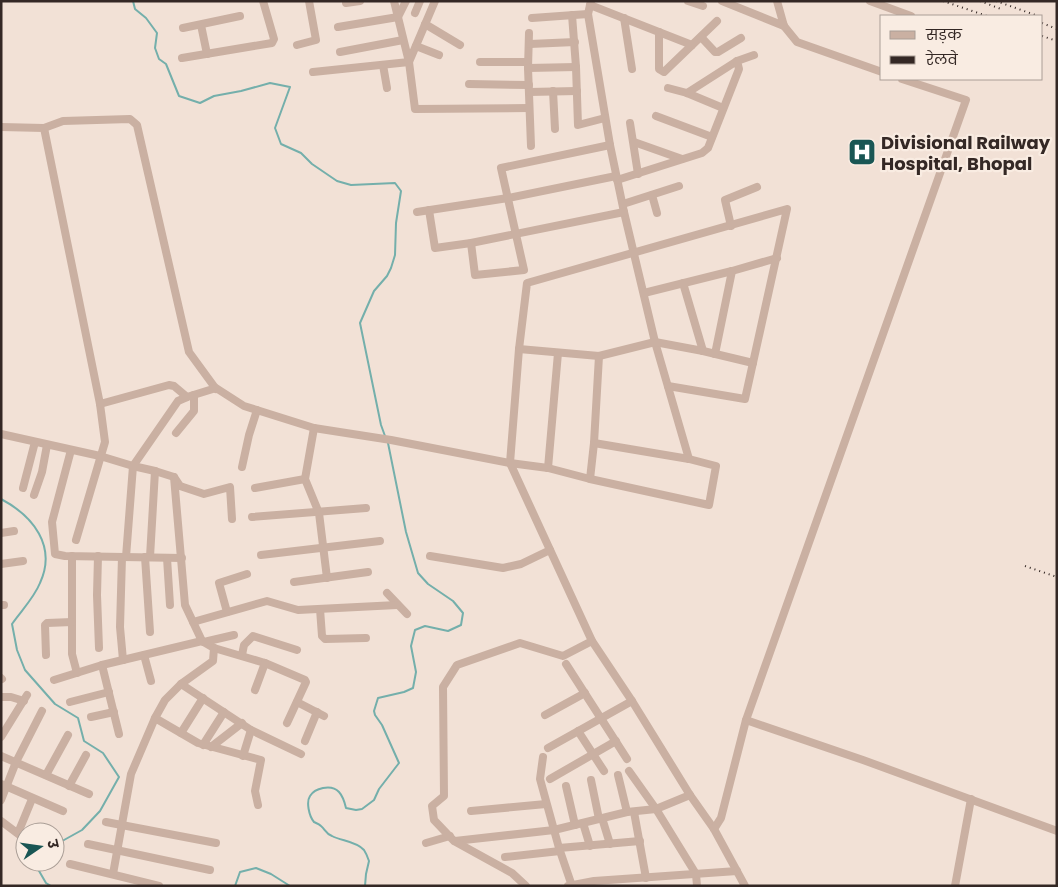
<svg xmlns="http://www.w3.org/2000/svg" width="1058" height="887" font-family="Poppins,'Noto Sans Devanagari',sans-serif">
<rect width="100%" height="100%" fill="#f2e1d6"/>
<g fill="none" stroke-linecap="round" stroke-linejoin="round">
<!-- stream -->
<g stroke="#74afab" stroke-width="2">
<polyline points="133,1 135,9 146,18 157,33 155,48 159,59 166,64 179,96 200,103 214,96 241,91 270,83 290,87 275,128 281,144 301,153 312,164 337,181 351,185 395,183 401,191 396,223 395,255 391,268 387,276 374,291 360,323 381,425 385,436"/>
<path d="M1,499c32,17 56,47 39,84 -6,15 -19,28 -28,41l5,26 8,20 30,34 23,14 6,23 19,12 16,24 -19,34 -18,19 -27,15"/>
<polyline points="37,862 35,864 46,883 51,886"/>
<polyline points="235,886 240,872 256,868 271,874 290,886"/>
<path d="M365,886l1,-12 3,-13c-1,-3 -3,-8 -5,-11 -8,-9 -23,-9 -32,-14 -6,-2 -7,-7 -11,-10 -2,-2 -5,-3 -7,-4 -5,-6 -8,-20 -4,-26 3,-5 8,-7 13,-8 15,-3 20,7 23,20l10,2 6,-1 12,-9 5,-11 20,-26 -17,-38 -7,-10 -1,-4 4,-13 26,-6 9,-4 3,-16 -5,-26 4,-16 10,-4 23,5 13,-6 2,-12 -10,-12 -25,-17 -10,-11 -12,-41 -18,-89"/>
</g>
<!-- minor -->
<g stroke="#cab0a2" stroke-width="8">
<polyline points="394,1 409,62 415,109 529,108"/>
<polyline points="591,1 588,14 610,145 624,212 655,342 689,459"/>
<polyline points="688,1 703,6"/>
<polyline points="722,1 784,26"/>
<polyline points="777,1 784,26 797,42 882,72"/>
<polyline points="870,1 911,16"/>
<polyline points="346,3 360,1"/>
<polyline points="590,5 692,45"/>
<polyline points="415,13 420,1"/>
<polyline points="572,15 576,67 578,125 605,118"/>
<polyline points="532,18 588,14"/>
<polyline points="624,18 632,69"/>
<polyline points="425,24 460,45"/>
<polyline points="201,25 207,54"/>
<polyline points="338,27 398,17 406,1"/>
<polyline points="183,28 240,16"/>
<polyline points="659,32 659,69 664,72 717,21"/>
<polyline points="529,33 528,68 531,146"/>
<polyline points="701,37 715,52 718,52 741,38"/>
<polyline points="530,44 575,42"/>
<polyline points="297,45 316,40 309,1"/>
<polyline points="416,46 439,55"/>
<polyline points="340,52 403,40"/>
<polyline points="182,58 272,43 274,39 263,1"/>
<polyline points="480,62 528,62"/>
<polyline points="383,65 387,88"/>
<polyline points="528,68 576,67"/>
<polyline points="313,72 409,62 435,1"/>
<polyline points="469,84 529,85"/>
<polyline points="668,88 687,93 723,108"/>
<polyline points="553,91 555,129"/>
<polyline points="529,92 577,91"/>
<polyline points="687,93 737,61 754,55"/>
<polyline points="656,116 712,137"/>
<polyline points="630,123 638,174"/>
<polyline points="1,127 44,128 100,404 105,442 76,540"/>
<polyline points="44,128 63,121 130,119 137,125 189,352 216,389"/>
<polyline points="634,142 682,159"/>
<polyline points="617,180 702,153 708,148 739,69 737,61"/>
<polyline points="652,195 657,213"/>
<polyline points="623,204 679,186"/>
<polyline points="429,210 435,248 471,243 624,212"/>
<polyline points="417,212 508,198 616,176"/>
<polyline points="731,226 725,200 757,187"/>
<polyline points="471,243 475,275 524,270 501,168 610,145"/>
<polyline points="683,283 703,351"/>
<polyline points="644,293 732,271 777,258"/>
<polyline points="519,349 599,356 655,342 703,351 753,363"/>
<polyline points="715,354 732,271"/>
<polyline points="668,386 745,399 787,209 527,283 519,349 510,463 592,641 632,701 690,795 714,829 745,886"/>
<polyline points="100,404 169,385 174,386 187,397"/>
<polyline points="314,428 305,479 319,513 327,578"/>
<polyline points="176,433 194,411 194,395"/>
<polyline points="1,434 100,456 133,466 155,471 174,477 180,486 204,494 230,487 232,519"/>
<polyline points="71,450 52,522 55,554 65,556 182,558"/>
<polyline points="242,467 249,435 257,410"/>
<polyline points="548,468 558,353"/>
<polyline points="174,477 185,605 202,641 214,648 265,663 305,680 306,682 287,723"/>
<polyline points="590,479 594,443 599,356"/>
<polyline points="23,488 35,442"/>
<polyline points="255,488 305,479"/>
<polyline points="34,495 42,472 47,445"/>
<polyline points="252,517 366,508"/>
<polyline points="1,533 14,531"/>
<polyline points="261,555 380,541"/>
<polyline points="72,556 72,654 77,673"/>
<polyline points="98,556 97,595 99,648"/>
<polyline points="430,556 503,568 521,564 550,550"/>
<polyline points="122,557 120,627 123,660"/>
<polyline points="126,557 133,466 178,401 187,397 216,388 244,406 314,428 391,440 510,463 548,468 590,479 709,505 716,466 689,459 594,443"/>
<polyline points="145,557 150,632"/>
<polyline points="150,557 155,471"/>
<polyline points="167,558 170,605"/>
<polyline points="1,564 23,561"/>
<polyline points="294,582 368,572"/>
<polyline points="387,593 407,614"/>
<polyline points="1,605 4,605"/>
<polyline points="320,609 322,636 325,639 366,638"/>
<polyline points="227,612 219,583 247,574"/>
<polyline points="193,622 267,601 298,610 397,605"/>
<polyline points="204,642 234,635"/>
<polyline points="46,655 45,625 47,623 72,622"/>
<polyline points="144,655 151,681"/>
<polyline points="242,655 244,645 253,636 297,650"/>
<polyline points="566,664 627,759"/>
<polyline points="102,665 119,734"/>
<polyline points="1,678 2,679"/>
<polyline points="54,680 102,665 202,641"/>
<polyline points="181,684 251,730 301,754"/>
<polyline points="255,690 265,663"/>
<polyline points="1,697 11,697 24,701"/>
<polyline points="70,702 109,692"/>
<polyline points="297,702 324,716"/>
<polyline points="545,715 585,693"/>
<polyline points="91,717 114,712"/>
<polyline points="155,718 198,743 261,760 255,791 258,805"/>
<polyline points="746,720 863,760 1057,831"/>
<polyline points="578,731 604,771"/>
<polyline points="181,733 203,698"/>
<polyline points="1,737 27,695"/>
<polyline points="305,741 317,712"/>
<polyline points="203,745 224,712"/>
<polyline points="211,747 242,723"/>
<polyline points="548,748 632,701"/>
<polyline points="1,756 89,794"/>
<polyline points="243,756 251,730"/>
<polyline points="543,757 540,779 559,848 572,886"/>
<polyline points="629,771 656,809 696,874 697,886"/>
<polyline points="46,775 68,735"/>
<polyline points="618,775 627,812"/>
<polyline points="550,779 616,741"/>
<polyline points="591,780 599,819"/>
<polyline points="1,784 63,811"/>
<polyline points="69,786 86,755"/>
<polyline points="566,786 575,825"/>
<polyline points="1,800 16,762 42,711"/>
<polyline points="471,811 546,804"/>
<polyline points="634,812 646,878"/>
<polyline points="602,818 610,844"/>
<polyline points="1,821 25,839"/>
<polyline points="106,822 216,843"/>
<polyline points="583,823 590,846"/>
<polyline points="714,829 721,818 746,720 966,100 902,79"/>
<polyline points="18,833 32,799"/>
<polyline points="455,841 554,830 627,812 656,809 690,795"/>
<polyline points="426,843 450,836"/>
<polyline points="88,844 210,870"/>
<polyline points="559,848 640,841"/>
<polyline points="505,857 560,851"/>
<polyline points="70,864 159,886"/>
<polyline points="113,874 131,774 155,718 165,700 181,684 213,661 214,648"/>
<polyline points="526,886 512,873 454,841 434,820 432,806 444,796 443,687 457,665 520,643 563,656 592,641"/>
<polyline points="568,886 594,881 737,871"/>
<polyline points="955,886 971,799"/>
</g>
<!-- rail -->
<g stroke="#342825" stroke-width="2" stroke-dasharray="1 4" stroke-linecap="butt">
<polyline points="943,1 987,16"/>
<polyline points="980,1 1001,9"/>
<polyline points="996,1 1038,16"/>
<polyline points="1042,23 1057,29"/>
<polyline points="1042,36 1057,41"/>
<polyline points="1025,566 1057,577"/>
</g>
</g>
<!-- icons -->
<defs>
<symbol id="hospital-square" viewBox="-11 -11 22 22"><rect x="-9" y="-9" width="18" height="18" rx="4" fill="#195654" stroke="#f9ece2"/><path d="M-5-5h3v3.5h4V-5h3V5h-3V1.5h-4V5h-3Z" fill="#fff"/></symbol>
</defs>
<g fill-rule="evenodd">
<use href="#hospital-square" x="846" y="136" width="32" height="32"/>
</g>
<g text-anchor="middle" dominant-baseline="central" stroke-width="4.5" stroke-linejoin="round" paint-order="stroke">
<!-- poi labels -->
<g font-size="18" font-weight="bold" fill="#342825" stroke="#f9ece2" text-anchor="start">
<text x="881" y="142">Divisional Railway<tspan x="881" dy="21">Hospital, Bhopal</tspan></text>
</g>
</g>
<!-- border -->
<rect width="1058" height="887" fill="none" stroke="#342825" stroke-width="5"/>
<!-- legend -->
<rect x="880" y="15" width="162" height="65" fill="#f9ece2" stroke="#aa9e96"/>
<rect x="890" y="31" width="25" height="8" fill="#cab0a2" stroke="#aa9e96"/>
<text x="926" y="40" font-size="15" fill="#342825">सड़क</text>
<rect x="890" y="56" width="25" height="8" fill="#342825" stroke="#aa9e96"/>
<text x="926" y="65" font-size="15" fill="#342825">रेलवे</text>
<!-- north arrow -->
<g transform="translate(40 847) rotate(77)"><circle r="24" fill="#f9ece2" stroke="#aa9e96"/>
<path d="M0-4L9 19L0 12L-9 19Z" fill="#195654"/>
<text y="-8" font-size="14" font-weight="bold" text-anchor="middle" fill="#342825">उ</text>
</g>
</svg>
